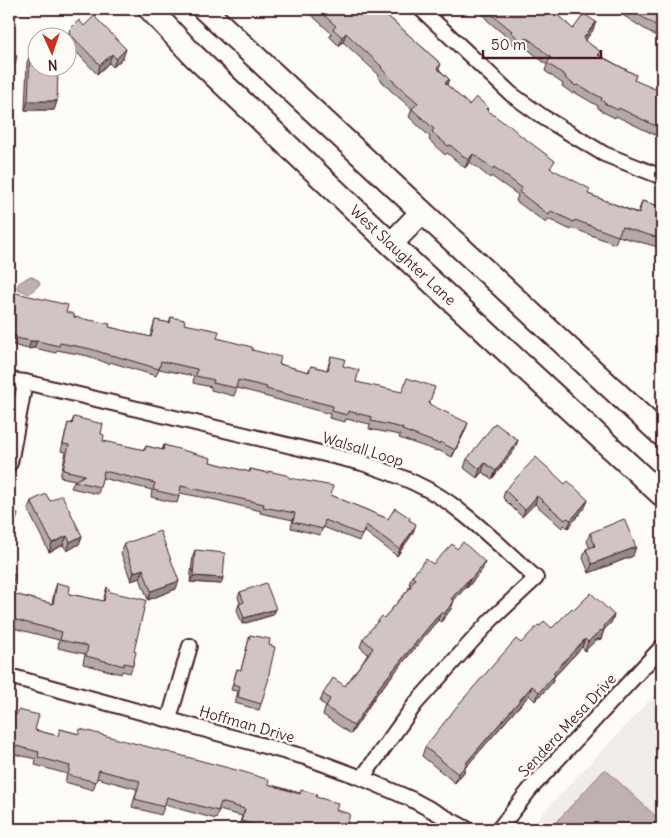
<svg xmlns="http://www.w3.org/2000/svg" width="671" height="838" font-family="Delius,sans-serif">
<rect width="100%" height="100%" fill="#fdfcf7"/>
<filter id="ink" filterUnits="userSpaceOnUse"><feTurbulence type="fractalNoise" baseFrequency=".02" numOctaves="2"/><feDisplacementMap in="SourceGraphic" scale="10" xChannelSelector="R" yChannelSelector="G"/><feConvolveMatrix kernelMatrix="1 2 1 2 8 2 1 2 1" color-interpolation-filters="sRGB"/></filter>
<g filter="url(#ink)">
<!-- built -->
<polygon fill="#f0ece8" points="662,687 662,829 528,829"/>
<!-- water -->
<g fill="#c0b1b1" stroke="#91777b">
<polygon points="30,276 38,280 40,284 39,285 29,294 18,289 17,287 19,283"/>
<polygon points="605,769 662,822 662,829 550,829"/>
</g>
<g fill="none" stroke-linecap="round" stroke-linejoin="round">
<defs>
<g id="street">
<polyline points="421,9 511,94 543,117 604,154 662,177"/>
<path d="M9,380l16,2 337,81c34,11 71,25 99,49 26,20 50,44 75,66l-45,42 -75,83 -54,75"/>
<polyline points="10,463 25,382"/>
<polyline points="9,676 305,757 362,778 411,799 467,829"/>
<polyline points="169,719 190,646"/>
<polyline points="499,829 531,788 662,647"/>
</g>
<g id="primary">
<polyline points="150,9 192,54 391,244 662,495"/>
<polyline points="204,9 662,435"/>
<polyline points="391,244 422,212"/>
</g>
</defs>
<!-- street casing -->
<use href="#street" stroke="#4a1f2b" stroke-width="18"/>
<!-- primary casing -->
<use href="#primary" stroke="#4a1f2b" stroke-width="26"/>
<!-- street -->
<use href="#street" stroke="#fdfcf7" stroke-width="14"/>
<!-- primary -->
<use href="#primary" stroke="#fdfcf7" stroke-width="22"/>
</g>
<!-- wall -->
<g fill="#b3a9a9" stroke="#4a1f2b">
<polygon points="305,9 380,9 441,64 439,69 449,79 447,85 469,105 488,107 487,110 552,169 588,194 638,213 642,201 662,207 662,248 618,236 615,244 572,228 571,230 548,219 546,223 516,201 518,195 491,176 490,178 470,162 465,168 447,153 445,155 429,140 430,137 409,117 412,109 389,89 378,77 379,75 343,42 339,46 330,37 331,33"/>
<polygon points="478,9 551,9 573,29 593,30 585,41 601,52 599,55 636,75 634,80 662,118 655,135 616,116 615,118 601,111 601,110 598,108 598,106 574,92 573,94 562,86 563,84 545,71 547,65 524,46 520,50 508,40 508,38 487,20 487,18 478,10"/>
<polygon points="625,9 662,9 662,33 661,33 659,38 624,16 626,10"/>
<polygon points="84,26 123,58 113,67 109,63 97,74 68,43 68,38 67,38 70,29"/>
<polygon points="30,54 57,101 54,110 25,110 27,63"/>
<polygon points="12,292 66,312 74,317 109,327 150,337 155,320 169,323 171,317 184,324 217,338 252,350 279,364 308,372 311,366 327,370 331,356 343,366 356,382 429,404 465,431 452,457 438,450 437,451 399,438 400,435 369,429 370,424 346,419 345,422 329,418 330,414 264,396 264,395 237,388 234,396 211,390 211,387 193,383 194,376 159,369 156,376 110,362 109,364 88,356 57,350 56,353 34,348 28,349 13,345 14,344 9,342 9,303"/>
<polygon points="74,417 101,434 103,441 144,450 146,446 162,450 164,445 210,462 249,472 250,469 290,478 388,519 410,520 413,533 397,556 364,531 359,541 323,527 320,535 291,528 293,520 260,513 261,511 216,500 180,493 177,503 151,497 152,490 102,478 98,494 71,488 74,481 75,480 60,477 66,452 61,451 68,423 71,424"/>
<polygon points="515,449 492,479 482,472 477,478 464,468 467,459"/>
<polygon points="565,484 588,500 585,507 568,528 564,525 562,528 535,504 522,517 503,498 505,490"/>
<polygon points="31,501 50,501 82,536 79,544 67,551 63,545 49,552 28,510"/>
<polygon points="9,511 12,534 10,539 9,539"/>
<polygon points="590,533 633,556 589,573 583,558 586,549 590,548 587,542"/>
<polygon points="124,544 176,589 148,600 140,578 131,581 121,553"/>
<polygon points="457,549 485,562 482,570 467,588 466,587 453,601 451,609 441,622 438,620 377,694 351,734 323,715 326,706 320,702 323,694 345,686 368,654 360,647 363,639 384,618 408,590 410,585 409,584 412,576 433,564"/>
<polygon points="195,550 221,584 190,582 193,555"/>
<polygon points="9,573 10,593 52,604 54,592 57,583 69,594 103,601 107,587 134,651 133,665 130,673 122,671 121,674 83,664 85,654 58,648 59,640 9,627"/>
<polygon points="240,592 276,609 273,615 242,624 237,610 239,604 240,603 238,597"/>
<polygon points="574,610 614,615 611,623 604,630 601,639 596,640 585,651 582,647 554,677 552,683 535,701 529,695 465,768 464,772 455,783 422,756 425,747 521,643 540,626 552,628"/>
<polygon points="250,635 269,645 261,704 259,710 235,703 238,691 231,690 237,669 241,670"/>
<polygon points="18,710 35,730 58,736 60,729 268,784 300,793 316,797 336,810 346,829 238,829 242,816 219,810 216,819 165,805 161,815 132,807 137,789 97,778 93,790 65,782 67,774 35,765 36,759 9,753 9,713 16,715"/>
</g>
<!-- shaded-wall -->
<g fill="#928a89" stroke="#4a1f2b">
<polygon points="596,22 593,30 580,47 583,39"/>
<polygon points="346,33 343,42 339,46 342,37"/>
<polygon points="527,38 524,46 520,50 522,42"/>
<polygon points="126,49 123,58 113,67 116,59"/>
<polygon points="112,54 109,63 97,74 100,65"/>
<polygon points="28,101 57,101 54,110 25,110"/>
<polygon points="473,154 470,162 465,168 468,160"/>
<polygon points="31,341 37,341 34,348 28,349"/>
<polygon points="468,423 465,431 452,457 455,450"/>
<polygon points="518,440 515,449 492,479 496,471"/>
<polygon points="485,463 482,472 477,478 480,469"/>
<polygon points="537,496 535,504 522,517 525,510"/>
<polygon points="588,500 585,507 568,528 571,520"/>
<polygon points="415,527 413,533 397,556 400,549"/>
<polygon points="67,536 63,545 49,552 52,543"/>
<polygon points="82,536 79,544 67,551 70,542"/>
<polygon points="636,547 633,556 589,573 592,564"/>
<polygon points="485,562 482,570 467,588 470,580"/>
<polygon points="143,569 140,578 131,581 134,572"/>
<polygon points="193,576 223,578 221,584 190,582"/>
<polygon points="469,579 466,587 448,607 451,599"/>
<polygon points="179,581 176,589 148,600 151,591"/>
<polygon points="454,601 451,609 441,622 444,614"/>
<polygon points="276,609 273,615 242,624 244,618"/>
<polygon points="441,612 438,620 377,694 351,734 354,726 380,686"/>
<polygon points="614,615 611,623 604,630 601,639 596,640 585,651 588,642"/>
<polygon points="585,639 582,647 554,677 552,683 535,701 539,692 553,673"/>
<polygon points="532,686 529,695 465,768 464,772 455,783 458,774 466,763"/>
</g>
<!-- building -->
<g fill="#d0c5c4" stroke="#4a1f2b">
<polygon points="317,9 380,9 441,64 437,68 449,79 445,83 469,105 476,97 488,107 486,109 507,125 508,124 520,135 555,161 550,168 590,189 588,194 639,214 642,201 662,207 662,239 622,227 618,236 575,220 574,222 551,211 549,215 519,192 522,188 494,167 493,169 473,154 468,160 450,145 448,146 432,132 434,129 412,109 418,103 392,80 381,68 382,67 346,33 342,37 333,29 336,26"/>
<polygon points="488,9 551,9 573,29 584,14 596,22 583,39 601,52 598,55 636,75 634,80 662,92 662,117 658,127 619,108 618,110 604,103 604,102 601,100 602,98 577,85 576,86 565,78 566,76 547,63 551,58 534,43 527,38 522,42 511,32 512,31 489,12 491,11"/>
<polygon points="629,9 662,9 662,29"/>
<polygon points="94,16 126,49 116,59 112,54 100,65 70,34 70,29 79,20 84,26"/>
<polygon points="9,54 17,56 9,90"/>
<polygon points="30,54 38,55 38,68 58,68 57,101 28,101"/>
<polygon points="12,292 68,305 66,312 74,314 74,317 110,324 109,327 151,337 155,320 170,323 171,317 185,320 184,324 219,331 217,338 252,347 252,350 281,357 279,364 309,372 311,366 328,370 331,356 345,359 343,366 359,370 356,382 402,392 407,378 435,387 429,404 468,423 455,450 440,442 439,444 402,430 403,428 371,421 372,417 348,411 347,415 332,411 333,406 266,389 267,387 238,380 236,388 213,383 214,380 196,376 197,369 161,361 159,369 112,355 112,356 91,349 60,343 59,346 37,341 31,341 16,338 16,336 9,333 9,305"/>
<polygon points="74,417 103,424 101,434 104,435 103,441 145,450 146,446 163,450 164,445 211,458 210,462 250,472 250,469 268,473 268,471 286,475 290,478 333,486 331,495 388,519 395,508 410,518 409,520 416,524 415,527 400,549 366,525 362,535 325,520 323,529 293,522 295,513 263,507 264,504 219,494 181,486 179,496 153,490 155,483 104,471 100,487 74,481 85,475 63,470 69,445 63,444 68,423 72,424"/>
<polygon points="495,423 518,440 496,471 485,463 480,469 467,459"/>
<polygon points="536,457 565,484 568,481 588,500 571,520 567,518 565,520 537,496 525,510 505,490"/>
<polygon points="46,494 50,501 62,495 82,536 70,542 67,536 52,543 31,501"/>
<polygon points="9,511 18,514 12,534 9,533"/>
<polygon points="624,519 636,547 592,564 586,549 595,546 590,533"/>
<polygon points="160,531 179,581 151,591 143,569 134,572 124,544"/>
<polygon points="463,542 485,562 470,580 469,579 451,599 454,601 444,614 441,612 380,686 354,726 326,707 330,699 323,694 333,678 345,686 373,648 363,639 382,616 384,618 411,587 410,586 415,579 412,576 426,559 433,564 452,544 457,549"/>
<polygon points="195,550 225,553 223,578 193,576"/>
<polygon points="9,573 15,575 10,593 53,604 57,583 70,586 69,594 104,601 107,587 110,592 146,600 134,651 136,652 133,665 124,663 124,666 86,656 88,646 60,640 62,632 9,618"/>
<polygon points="266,583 276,609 244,618 239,604 244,602 240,592"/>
<polygon points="591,593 614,615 604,626 604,630 599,631 588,642 585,639 553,673 555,675 539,692 532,686 466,763 467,764 458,774 425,747 458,705 516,639 521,643 538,625 540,626 544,621 552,628 572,608 574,610"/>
<polygon points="250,635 270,639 269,645 275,647 268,678 269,678 261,704 238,697 240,686 233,684 237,669 241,670"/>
<polygon points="18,710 39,715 35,730 58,736 60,729 79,734 80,729 244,772 269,780 268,784 300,794 301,790 317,794 316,797 338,803 336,810 350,814 346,829 270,829 241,821 245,809 221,802 218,811 167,797 164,807 135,799 140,781 99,770 96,782 68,775 70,766 38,757 39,752 9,744 9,713 16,715"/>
</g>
</g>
<g text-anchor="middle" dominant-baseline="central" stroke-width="5" stroke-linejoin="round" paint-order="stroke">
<!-- street labels -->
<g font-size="15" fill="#4a1f2b" stroke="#fdfcf7">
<text transform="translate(403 255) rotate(43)">West Slaughter Lane</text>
<text transform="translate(363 449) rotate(17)">Walsall Loop</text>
<text transform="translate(247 724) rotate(16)">Hoffman Drive</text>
<text transform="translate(567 725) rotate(-47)">Sendera Mesa Drive</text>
</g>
</g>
<!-- margin -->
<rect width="671" height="838" fill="none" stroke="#fdfcf7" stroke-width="30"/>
<rect x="15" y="15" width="641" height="808" fill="none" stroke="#4a1f2b" stroke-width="2" filter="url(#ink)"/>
<!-- north arrow -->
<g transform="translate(52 52) rotate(177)"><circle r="24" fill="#fdfcf7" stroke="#b5a4a5"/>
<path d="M0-4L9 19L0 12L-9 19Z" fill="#c8321e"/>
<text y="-8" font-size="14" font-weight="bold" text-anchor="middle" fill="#4a1f2b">N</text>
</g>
<!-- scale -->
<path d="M483 50v8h118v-8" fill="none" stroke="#4a1f2b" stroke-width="2.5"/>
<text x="491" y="50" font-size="15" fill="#4a1f2b" stroke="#fdfcf7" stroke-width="4" paint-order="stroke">50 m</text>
</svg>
